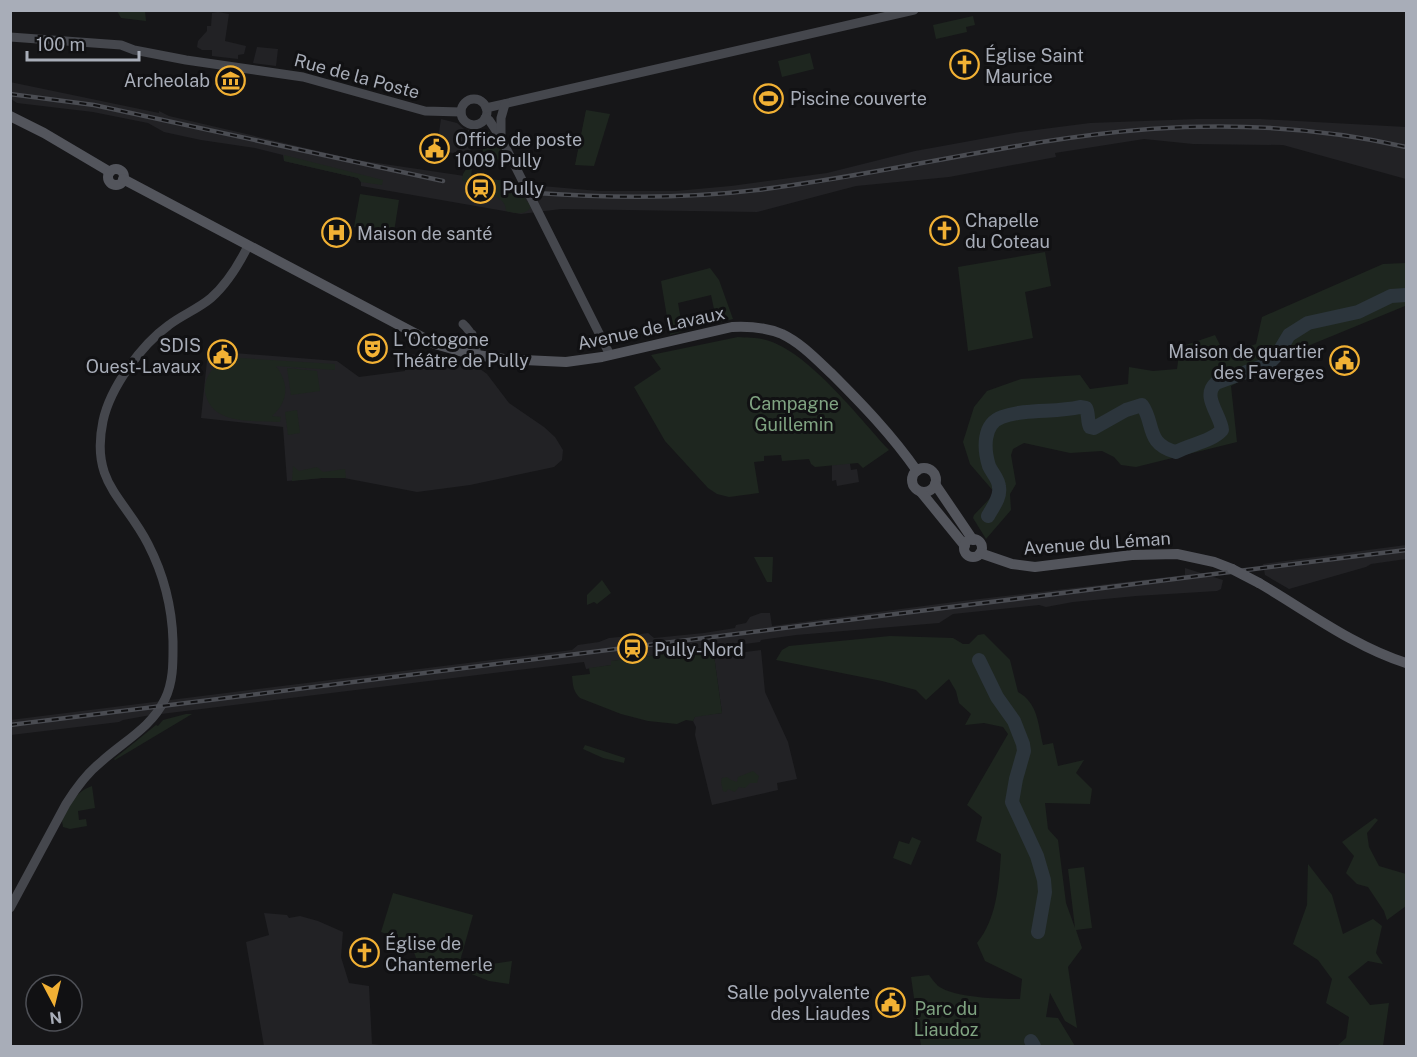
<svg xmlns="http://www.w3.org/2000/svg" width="1417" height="1057" font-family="'Public Sans',sans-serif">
<rect width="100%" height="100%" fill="#161618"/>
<!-- built -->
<g fill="#222225">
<polygon points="218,12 229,14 225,41 246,46 244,54 238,55 238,59 212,56 212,50 202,50 197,47 198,41 207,31 207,26 211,26 212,13"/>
<polygon points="257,47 278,49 276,66 253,63"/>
<polygon points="10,82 159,113 159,111 169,116 357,160 519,184 599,191 676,191 731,186 827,173 915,151 1020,132 1090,123 1197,119 1260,119 1406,127 1406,179 1283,145 1193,144 1144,139 1055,153 1056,157 949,177 856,186 757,212 561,209 521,214 361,186 361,182 358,178 284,161 283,155 255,148 201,140 164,132 148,123 93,112 17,103 11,99"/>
<polygon points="441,119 457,123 464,129 463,148 465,147 468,130 473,131 470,156 442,151 437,146"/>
<polygon points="208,351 337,361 359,377 405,371 403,357 412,354 423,357 435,354 476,366 487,374 509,403 544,427 555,437 563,450 562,460 554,467 470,485 417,492 344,478 322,478 287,481 283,427 201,418"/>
<polygon points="832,437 849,458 851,470 857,469 859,482 837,486 836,480 832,481"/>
<polygon points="1406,545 1406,559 1371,564 1366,567 1289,589 1265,575 1263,564"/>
<polygon points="1185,568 1223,580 1221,589 1217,591 1136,596 1073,602 1046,607 1039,605 953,614 939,623 796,635 761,640 760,642 612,661 612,665 586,669 584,662 145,716 123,720 119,722 11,735 10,720 572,650 578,645 599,642 609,638 620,637 624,639 634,635 648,633 654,638 704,633 735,628 736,625 746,623 750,617 761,613 770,613 772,626 954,602 1185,575"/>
<polygon points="761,650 765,692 788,742 797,779 777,783 778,790 712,805 695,735 696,727 693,721 695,716 722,713 714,656"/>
<polygon points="264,913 287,915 289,918 300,916 318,921 343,932 341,957 349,983 369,986 372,1044 389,1046 264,1046 246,942 269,935"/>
</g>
<!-- green -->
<g fill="#1e261f">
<polygon points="117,11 145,11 146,21 121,18"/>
<polygon points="973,16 975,25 966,27 967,32 936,39 933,25"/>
<polygon points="810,53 814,69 782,77 778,61"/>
<polygon points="586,110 610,114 594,166 575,165"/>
<polygon points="482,130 491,133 504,155 503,160 481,158 486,137 474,136"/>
<polygon points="284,155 383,180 382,185 361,182 358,178 284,161"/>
<path d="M467,158l6,1 -2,18 46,5 10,20 2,-1 2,6c-6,9 -16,6 -25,4 0,-9 -7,-14 -15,-16l-13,6 -3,-4 3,-6v-6l-4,-3h-9l-3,-2 1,-6 5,-8z"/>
<polygon points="360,194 399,200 394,232 382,232 354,227"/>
<polygon points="1045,252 1051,286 1025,292 1033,338 968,351 958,267"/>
<polygon points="1406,263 1406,307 1405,306 1298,350 1231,386 1237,442 1136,467 1121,465 1114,457 1102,451 1070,453 1024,443 1013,449 1011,455 1016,484 1010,494 1011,510 986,539 973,518 974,515 995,493 970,464 963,442 974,407 987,391 1021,379 1080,375 1090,389 1128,384 1129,367 1153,371 1177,369 1180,347 1215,335 1225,355 1256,344 1262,317 1383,264"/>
<polygon points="710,268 719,280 733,319 717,323 711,295 678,303 683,331 670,335 661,281"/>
<path d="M738,337c9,1 19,0 28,3 43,12 92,77 123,110l-26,18 -5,-5 -43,4 -4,-3 -2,-5 -27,2 -1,-6 -17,1v5l-10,1 5,31 -30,4 -12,-3 -9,-6 -43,-47 -31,-54 27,-18 -10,-14z"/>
<path d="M208,356l127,8v6l-59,-4c13,17 13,35 -4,50l9,1 -1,5c-24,-2 -65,4 -74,-26 -4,-13 3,-24 12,-33l-11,-1z"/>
<polygon points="287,368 317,371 320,391 291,395"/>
<polygon points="297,410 300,433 288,435 285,412"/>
<polygon points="293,466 299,471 317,467 323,472 345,469 346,478 322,478 292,481"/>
<polygon points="754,557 773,557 772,582 767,582"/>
<polygon points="602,580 611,593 597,604 594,602 587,605 587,595"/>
<path d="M984,634l26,26 8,32c20,11 20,32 25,53l10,-2 5,23 26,-6 -8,13 16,16 -2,15 -45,-1 3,26 10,11 8,63 9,25 -7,-59 16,-2 8,61 -16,2 6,18 -14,19 9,61 -12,-7 -15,-28 -4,24 12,1 17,28h-154l-10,-69 18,-2c3,4 6,8 9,11 17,12 62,13 82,13l2,-20 -37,-18 -8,-18c20,-24 22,-60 24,-89l-25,-13 6,-24 -15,-12 41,-71 -5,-7 -19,-4 -19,2 6,-11 -12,-11 -3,-12 -7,-12 -23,21 -10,-10 -34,-9 -106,-21 6,-10 7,-4 101,-10 63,2 10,6h6l9,-9z"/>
<path d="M713,648l9,65 -27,4 -2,4 -7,-1 -9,4 -29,-3 -27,-7 -41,-16c-7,-7 -7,-12 -8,-22l18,-2 -1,-6 22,-3v-4z"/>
<polygon points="186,714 192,714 115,760 114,759 156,725 158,726 163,720"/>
<polygon points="585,745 625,758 624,763 603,758 583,749"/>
<polygon points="753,771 759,776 757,783 750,783 745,788 739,787 735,792 728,789 726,792 723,791 721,782 722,778 727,777 731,780 737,782 738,777"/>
<path d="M92,786l3,22 -17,3 1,9 7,-1 1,7 -17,3 -7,-2 -1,-6c8,-16 13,-29 30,-35z"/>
<polygon points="1375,818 1378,820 1367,833 1369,847 1379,866 1406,874 1406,906 1387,920 1384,911 1368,887 1357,884 1346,873 1354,856 1342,842"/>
<polygon points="912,837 921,841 911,865 893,858 899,841 909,844"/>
<polygon points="1308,864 1332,895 1343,934 1373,919 1382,926 1376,953 1383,964 1368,961 1348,977 1370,1005 1389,1003 1383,1046 1337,1046 1346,1038 1349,1017 1326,1003 1332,979 1318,960 1293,944 1307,905"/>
<path d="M393,893l80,22 -13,46 -9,-1 -4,5 -31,-7c-3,-16 -21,-20 -35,-26z"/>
<polygon points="512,961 509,984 489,981 459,969"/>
</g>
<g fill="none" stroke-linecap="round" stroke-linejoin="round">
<!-- river -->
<g stroke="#2c353c" stroke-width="14">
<path d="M988,516c5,-9 13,-19 11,-29 0,-8 -7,-14 -10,-21 -5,-16 -7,-42 13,-49 25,-9 53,-4 78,-10l6,1c3,6 1,13 4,19l4,1 32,-18 16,-5c13,18 3,39 34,47 14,-8 35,-10 46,-22 -1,-15 -21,-34 -6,-47l52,-19 9,-9 12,-20 19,-12 50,-11 33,-16 15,-1"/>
<polyline points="979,660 997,697 1014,721 1023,744 1024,751 1016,779 1012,802 1037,856 1044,880 1045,892 1038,932"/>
<polyline points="1031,1041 1034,1046"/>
</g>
<!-- secondary -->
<g stroke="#45474d" stroke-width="9">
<polyline points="10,37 121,45 134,50 186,60 303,77 425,111 461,112"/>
<circle cx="474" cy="112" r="13"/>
<polyline points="486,108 914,10"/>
<polyline points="485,118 489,120 501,138 610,355"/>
<polyline points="501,138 501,118 505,104"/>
<path d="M463,324c10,9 12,19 14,32"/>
<polyline points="459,351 466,346 472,334"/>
<path d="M10,908l56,-104c10,-16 21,-31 35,-42 23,-21 50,-34 64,-63 9,-19 8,-39 8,-58 -1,-34 -9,-66 -25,-97 -24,-47 -58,-61 -45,-123 7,-33 38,-76 66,-96 13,-10 29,-16 42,-27 16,-14 28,-34 37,-52"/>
</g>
<!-- primary -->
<g stroke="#53555c" stroke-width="10">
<polyline points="10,116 44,133 110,172"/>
<circle cx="116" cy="177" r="8"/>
<path d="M123,179l312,165 35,10 34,5 62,3 36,-5 130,-30c18,-1 33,0 50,7 19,9 34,25 50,40 30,30 60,61 85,97"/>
<circle cx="924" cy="480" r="12"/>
<polyline points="935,484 973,540"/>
<polyline points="921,492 965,546"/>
<circle cx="973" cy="548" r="9"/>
<polyline points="980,553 1012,564 1035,567 1132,555 1177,554 1214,562 1232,569"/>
<path d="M1259,583c48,28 94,63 147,80"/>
</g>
<defs>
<g id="rail">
<polyline points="10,94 94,105 443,181"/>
<path d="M536,193c73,5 147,6 221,-3 132,-16 261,-51 393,-61 86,-6 173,-1 256,18"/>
<polyline points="10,725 1406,550"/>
</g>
</defs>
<!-- rail casing -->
<use href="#rail" stroke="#4a4c52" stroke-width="4.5"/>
<!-- rail -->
<use href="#rail" stroke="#111113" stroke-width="2" stroke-dasharray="7" stroke-linecap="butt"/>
<!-- primary-bridge -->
<polyline stroke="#53555c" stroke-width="10" points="1232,569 1259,583"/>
</g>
<!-- icons -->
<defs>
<symbol id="church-ring" viewBox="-11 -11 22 22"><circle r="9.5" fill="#111113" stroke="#f2b134" stroke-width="1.5"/><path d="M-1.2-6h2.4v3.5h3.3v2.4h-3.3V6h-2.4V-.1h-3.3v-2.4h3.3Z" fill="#f2b134"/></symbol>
<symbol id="museum-ring" viewBox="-11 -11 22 22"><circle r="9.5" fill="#111113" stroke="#f2b134" stroke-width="1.5"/><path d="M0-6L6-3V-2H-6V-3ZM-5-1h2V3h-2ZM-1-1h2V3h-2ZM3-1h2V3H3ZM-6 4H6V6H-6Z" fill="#f2b134"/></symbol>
<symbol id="stadium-ring" viewBox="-11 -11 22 22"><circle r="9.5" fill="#111113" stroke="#f2b134" stroke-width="1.5"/><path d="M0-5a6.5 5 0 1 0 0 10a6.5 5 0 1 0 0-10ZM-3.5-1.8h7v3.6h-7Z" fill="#f2b134"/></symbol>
<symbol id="civic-ring" viewBox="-11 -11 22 22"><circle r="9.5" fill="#111113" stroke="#f2b134" stroke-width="1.5"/><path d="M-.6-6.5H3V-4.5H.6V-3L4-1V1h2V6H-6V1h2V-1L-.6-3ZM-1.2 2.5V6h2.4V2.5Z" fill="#f2b134"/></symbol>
<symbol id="station-ring" viewBox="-11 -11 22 22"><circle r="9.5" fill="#111113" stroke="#f2b134" stroke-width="1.5"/><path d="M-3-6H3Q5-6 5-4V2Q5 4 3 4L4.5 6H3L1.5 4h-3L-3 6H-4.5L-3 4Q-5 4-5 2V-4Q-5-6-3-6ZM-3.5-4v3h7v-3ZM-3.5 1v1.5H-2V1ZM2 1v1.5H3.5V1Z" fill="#f2b134"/></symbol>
<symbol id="hospital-ring" viewBox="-11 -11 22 22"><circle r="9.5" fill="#111113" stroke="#f2b134" stroke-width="1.5"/><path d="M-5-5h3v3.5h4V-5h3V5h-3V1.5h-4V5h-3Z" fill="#f2b134"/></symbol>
<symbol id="theatre-ring" viewBox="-11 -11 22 22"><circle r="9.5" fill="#111113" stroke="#f2b134" stroke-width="1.5"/><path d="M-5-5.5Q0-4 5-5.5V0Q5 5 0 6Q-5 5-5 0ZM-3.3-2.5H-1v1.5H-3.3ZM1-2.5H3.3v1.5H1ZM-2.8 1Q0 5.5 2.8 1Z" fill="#f2b134"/></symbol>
</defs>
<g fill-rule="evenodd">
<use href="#church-ring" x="948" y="48" width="33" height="33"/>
<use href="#museum-ring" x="214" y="64" width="33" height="33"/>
<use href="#stadium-ring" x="752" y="82" width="33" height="33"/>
<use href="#civic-ring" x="418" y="132" width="33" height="33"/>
<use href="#station-ring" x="464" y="172" width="33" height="33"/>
<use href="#church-ring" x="928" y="214" width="33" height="33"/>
<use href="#hospital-ring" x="320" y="216" width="33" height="33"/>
<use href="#theatre-ring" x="356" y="332" width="33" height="33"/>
<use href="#civic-ring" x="206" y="338" width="33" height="33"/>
<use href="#civic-ring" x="1328" y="344" width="33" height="33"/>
<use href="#station-ring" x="616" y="632" width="33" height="33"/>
<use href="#church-ring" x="348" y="936" width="33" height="33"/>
<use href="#civic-ring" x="874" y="986" width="33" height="33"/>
</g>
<g text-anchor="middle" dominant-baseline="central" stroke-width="6" stroke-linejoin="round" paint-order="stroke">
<!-- poi labels -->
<g font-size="18" fill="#a8adb8" stroke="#111113" text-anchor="start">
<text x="985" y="55">Église Saint<tspan x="985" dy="21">Maurice</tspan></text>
<text x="210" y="80" text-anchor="end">Archeolab</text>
<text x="790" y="98">Piscine couverte</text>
<text x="455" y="139">Office de poste<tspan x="455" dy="21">1009 Pully</tspan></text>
<text x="502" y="188">Pully</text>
<text x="965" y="220">Chapelle<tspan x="965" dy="21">du Coteau</tspan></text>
<text x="357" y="233">Maison de santé</text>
<text x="393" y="339">L'Octogone<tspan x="393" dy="21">Théâtre de Pully</tspan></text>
<text x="201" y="345" text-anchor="end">SDIS<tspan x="201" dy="21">Ouest-Lavaux</tspan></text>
<text x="1324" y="351" text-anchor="end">Maison de quartier<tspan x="1324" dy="21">des Faverges</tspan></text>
<text x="654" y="649">Pully-Nord</text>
<text x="385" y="943">Église de<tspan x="385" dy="21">Chantemerle</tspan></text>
<text x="870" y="992" text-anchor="end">Salle polyvalente<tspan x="870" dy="21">des Liaudes</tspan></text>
</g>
<!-- street labels -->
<g font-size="18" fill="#a8adb8" stroke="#111113">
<text transform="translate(357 76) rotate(15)">Rue de la Poste</text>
<text transform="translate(651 328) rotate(-12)">Avenue de Lavaux</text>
<text transform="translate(1097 543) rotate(-4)">Avenue du Léman</text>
</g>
<!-- park labels -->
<g font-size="18" fill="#7fa381" stroke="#111113">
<text x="794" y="403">Campagne<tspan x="794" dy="21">Guillemin</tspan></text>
<text x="946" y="1008">Parc du<tspan x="946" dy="21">Liaudoz</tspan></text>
</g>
</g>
<!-- border -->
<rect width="1417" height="1057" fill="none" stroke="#a8adb8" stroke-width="24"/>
<!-- north arrow -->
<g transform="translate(54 1003) rotate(173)"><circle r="28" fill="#111113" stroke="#4d4f55" stroke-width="1.5"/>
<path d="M0-4.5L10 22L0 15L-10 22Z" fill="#f2b134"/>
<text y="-9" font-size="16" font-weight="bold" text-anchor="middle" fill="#a8adb8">N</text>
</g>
<!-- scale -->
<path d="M27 51v9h112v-9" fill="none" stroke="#a8adb8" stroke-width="3"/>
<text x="36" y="51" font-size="18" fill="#a8adb8" stroke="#111113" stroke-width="4.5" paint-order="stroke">100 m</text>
</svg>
